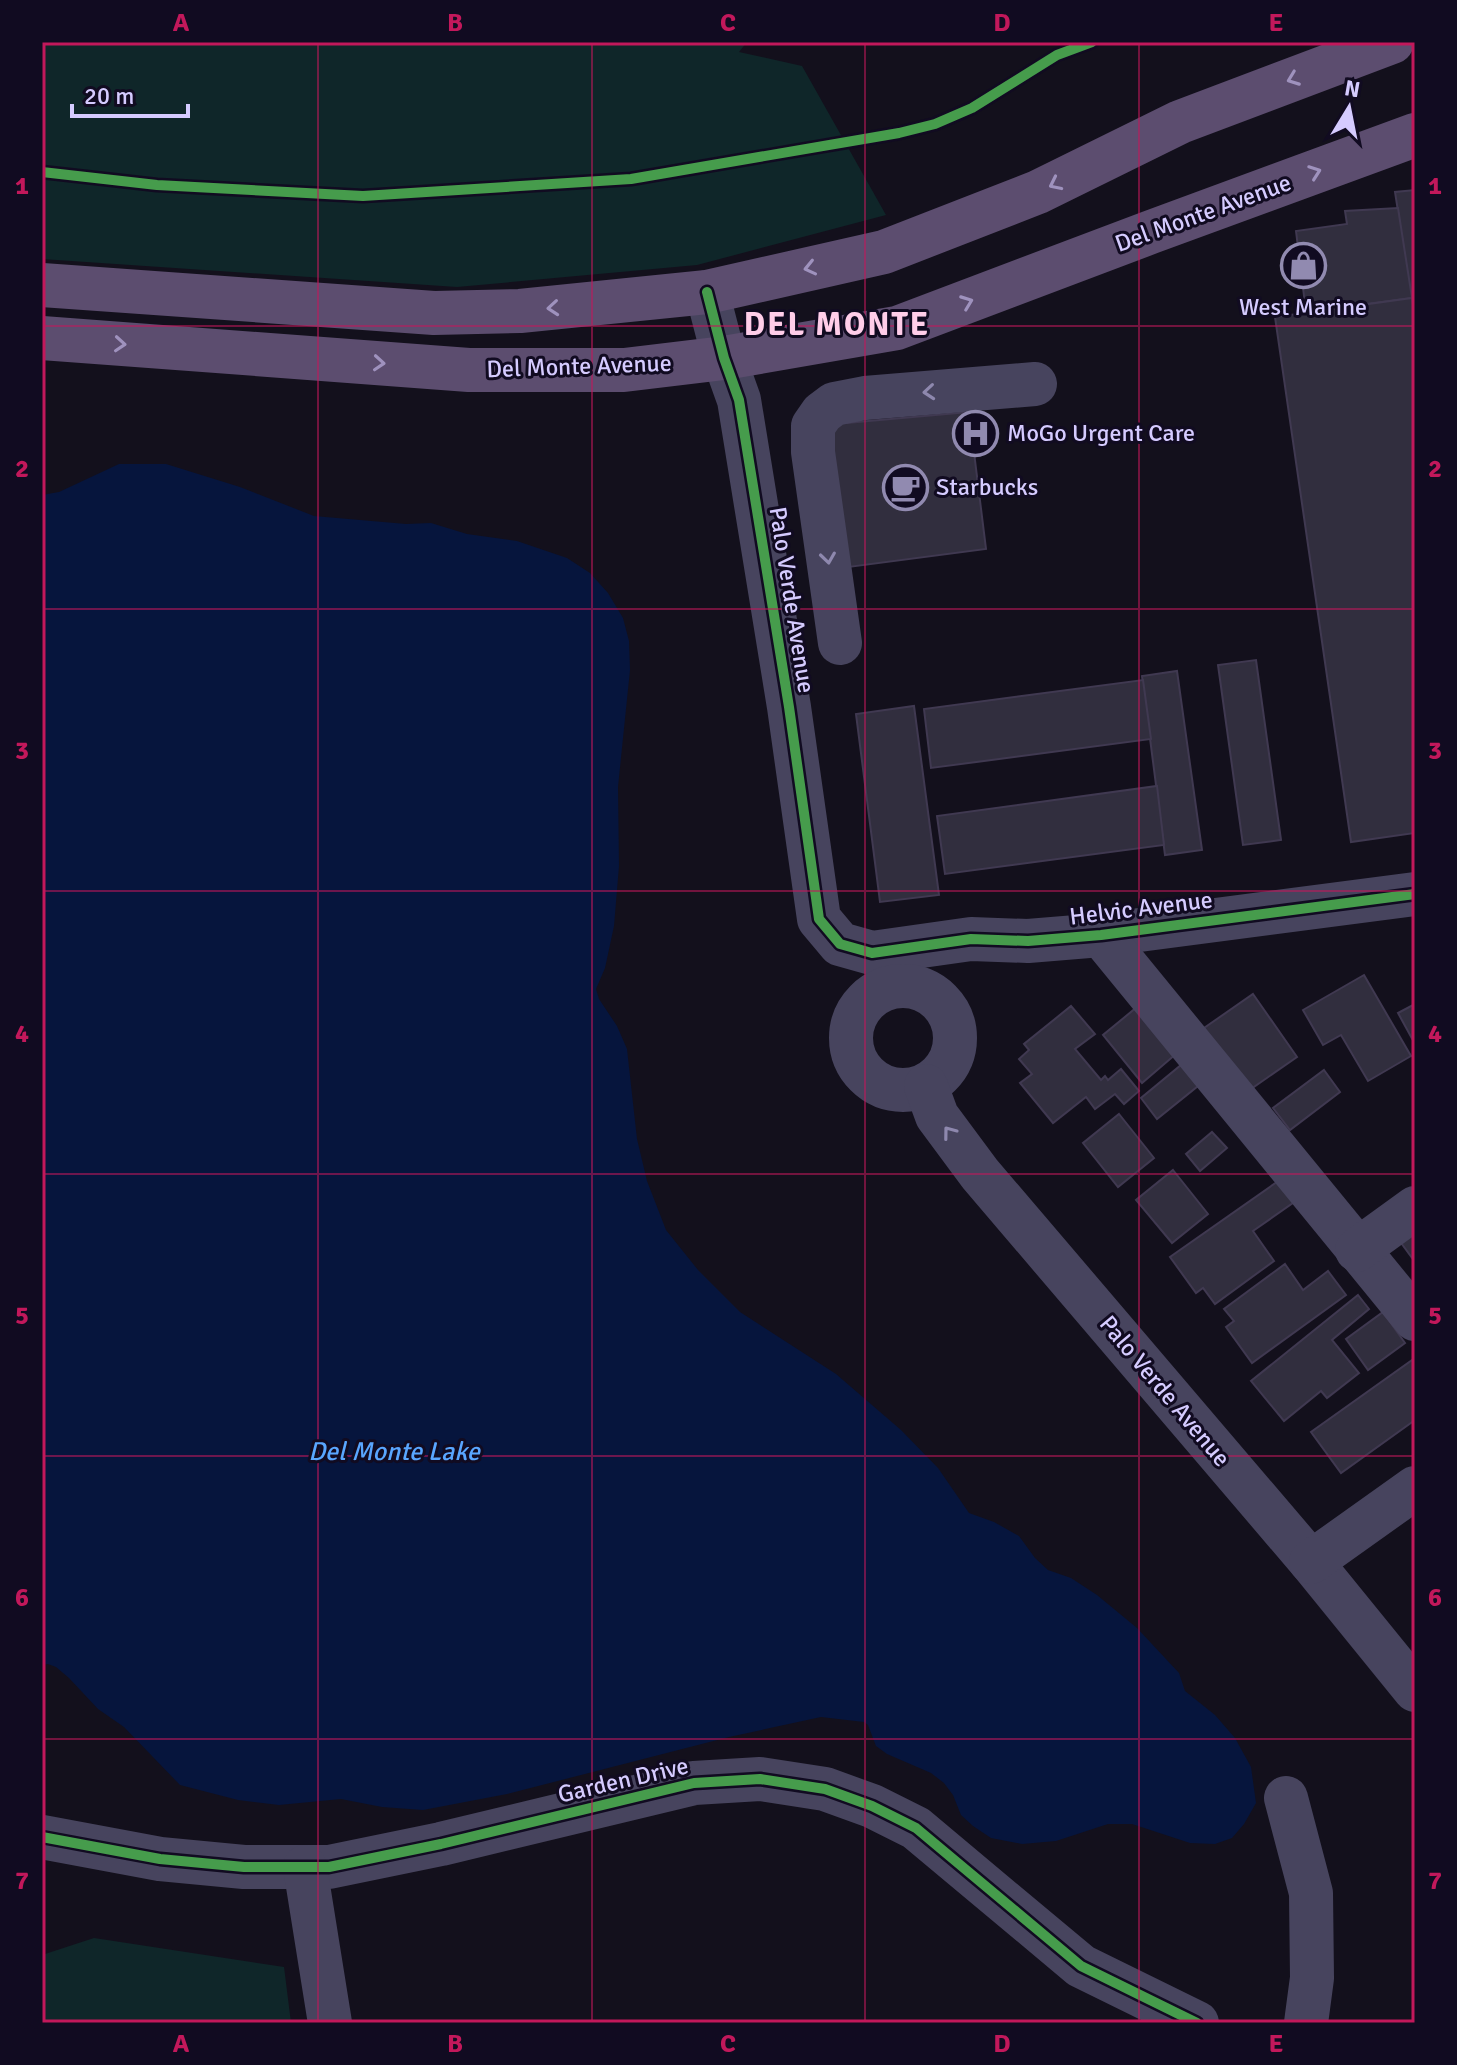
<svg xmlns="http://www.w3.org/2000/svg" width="1457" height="2065" font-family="Signika,sans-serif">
<rect width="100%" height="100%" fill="#13101c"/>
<!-- green -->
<g fill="#0f2629">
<polygon points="42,42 747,42 739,52 802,66 886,215 697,265 457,287 42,259"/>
<polygon points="94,1938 284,1967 291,2023 42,2023 42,1955"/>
</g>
<!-- water -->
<polygon fill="#06153d" points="119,464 166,464 240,487 314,516 406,524 431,523 467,534 517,541 567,558 590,573 608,593 623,618 629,641 630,670 618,787 619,866 614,926 605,968 596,989 599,999 617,1026 627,1049 637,1139 647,1181 666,1230 698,1270 740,1312 836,1374 901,1430 938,1468 969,1513 994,1522 1019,1536 1035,1558 1048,1570 1071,1578 1097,1595 1137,1628 1179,1673 1185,1691 1215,1715 1235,1738 1251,1767 1256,1803 1244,1824 1232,1838 1215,1844 1190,1843 1132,1824 1108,1824 1056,1841 1022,1844 991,1838 973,1826 961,1815 953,1795 944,1783 931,1773 887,1754 876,1746 868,1725 864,1722 821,1717 729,1737 507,1794 423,1810 382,1807 341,1799 279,1805 238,1800 180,1785 124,1727 98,1709 69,1678 56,1667 48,1664 42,1665 42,495 59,492"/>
<!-- building -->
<g fill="#312e3e" stroke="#403951" stroke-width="2">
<polygon points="1415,190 1415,321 1395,192"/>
<polygon points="1398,208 1412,298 1306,312 1296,231 1347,224 1345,211"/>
<polygon points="1412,298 1415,321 1415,833 1351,842 1275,317"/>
<polygon points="969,412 986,549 841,568 824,425"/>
<polygon points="1256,660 1281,840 1243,845 1218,665"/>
<polygon points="1177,671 1202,850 1165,855 1142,676"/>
<polygon points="1143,680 1151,739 931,768 924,709"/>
<polygon points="914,706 939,895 880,902 856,714"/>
<polygon points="1157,786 1164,845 945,874 937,816"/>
<polygon points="1364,975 1411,1056 1368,1081 1341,1035 1323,1045 1303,1010"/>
<polygon points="1253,994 1297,1057 1248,1091 1204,1028"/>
<polygon points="1415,1004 1415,1044 1398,1013"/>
<polygon points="1071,1006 1095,1034 1075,1049 1101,1080 1105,1076 1108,1080 1121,1069 1139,1091 1124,1104 1115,1094 1095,1109 1086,1097 1053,1123 1020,1083 1032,1074 1019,1059 1029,1050 1024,1044"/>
<polygon points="1137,1007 1176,1054 1142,1083 1103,1035"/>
<polygon points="1181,1065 1198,1086 1157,1119 1141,1098"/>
<polygon points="1324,1070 1340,1092 1290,1130 1273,1108"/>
<polygon points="1119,1114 1154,1158 1118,1187 1083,1143"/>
<polygon points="1212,1132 1227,1148 1200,1171 1186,1154"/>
<polygon points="1173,1170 1208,1214 1172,1243 1136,1200"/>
<polygon points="1284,1177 1300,1198 1253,1231 1274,1261 1215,1304 1203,1288 1196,1293 1170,1257"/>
<polygon points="1415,1222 1415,1262 1396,1236"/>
<polygon points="1285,1264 1303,1290 1328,1271 1346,1295 1252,1363 1226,1327 1234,1321 1224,1309"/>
<polygon points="1358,1295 1369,1309 1332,1340 1359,1373 1327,1398 1321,1391 1284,1421 1251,1381"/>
<polygon points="1383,1312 1405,1343 1368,1370 1346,1339"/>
<polygon points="1415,1358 1415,1420 1341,1473 1311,1432"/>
</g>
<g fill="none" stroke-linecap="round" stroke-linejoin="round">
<!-- minor -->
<g stroke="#47445e" stroke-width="44">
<polyline points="707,292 724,358 739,400 789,707 819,919 840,944 872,953 971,939 1028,941 1101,935 1415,894"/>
<polyline points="840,643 813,452 813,426 822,413 834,404 865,398 1035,384"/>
<polyline points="1101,935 1415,1319"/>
<circle cx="903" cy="1038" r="52"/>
<polyline points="926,1086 937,1116 980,1174 1311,1562 1415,1690"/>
<polyline points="1357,1250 1415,1208"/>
<polyline points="1311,1562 1415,1488"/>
<polyline points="1286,1798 1311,1893 1312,1978 1306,2023"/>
<polyline points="42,1837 160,1859 244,1867 329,1867 441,1844 694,1783 760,1779 825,1789 872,1806 916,1828 1081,1966 1197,2023"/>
<polyline points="305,1867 330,2023"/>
</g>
<!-- major -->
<g stroke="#5c4d6f" stroke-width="44">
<polyline points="42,285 434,313 520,311 707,292 884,252 1038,192 1180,122 1392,42"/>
<polyline points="42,338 469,370 624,370 724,358 897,328 1151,232 1415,135"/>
</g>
<defs>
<g id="cycleway">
<polyline points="42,172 157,185 363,196 631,179 899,133 935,124 972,108 1057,55 1092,42"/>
<polyline points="707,292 724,358 739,400 789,707 819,919 840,944 872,953 971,939 1028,941 1101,935 1415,894"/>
<polyline points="42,1837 160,1859 244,1867 329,1867 441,1844 694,1783 760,1779 825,1789 872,1806 916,1828 1081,1966 1197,2023"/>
</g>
</defs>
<!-- cycleway casing -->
<use href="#cycleway" stroke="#110b21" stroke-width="15"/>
<!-- cycleway -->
<use href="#cycleway" stroke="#469c4c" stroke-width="10"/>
</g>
<!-- one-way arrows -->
<defs><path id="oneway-chevron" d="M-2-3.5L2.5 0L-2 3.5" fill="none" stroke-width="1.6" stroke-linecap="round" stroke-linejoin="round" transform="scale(2)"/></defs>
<g stroke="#9f92be">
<use href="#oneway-chevron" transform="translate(1293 79) rotate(159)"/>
<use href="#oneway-chevron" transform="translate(1315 172) rotate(-20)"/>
<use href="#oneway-chevron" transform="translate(1055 184) rotate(154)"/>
<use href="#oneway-chevron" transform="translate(810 268) rotate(167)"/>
<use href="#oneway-chevron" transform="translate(967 302) rotate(-21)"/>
<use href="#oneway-chevron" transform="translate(553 308) rotate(175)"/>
<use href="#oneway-chevron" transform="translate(120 344) rotate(4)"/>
<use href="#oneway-chevron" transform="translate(379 363) rotate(4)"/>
</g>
<g stroke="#8e88ae">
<use href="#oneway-chevron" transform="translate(929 392) rotate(175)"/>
<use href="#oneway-chevron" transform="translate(828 558) rotate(82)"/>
<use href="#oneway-chevron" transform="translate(949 1132) rotate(-127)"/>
</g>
<!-- grid -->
<path fill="none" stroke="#c2185b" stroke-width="2" stroke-opacity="0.55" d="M318,42v1981M592,42v1981M865,42v1981M1139,42v1981M42,326h1373M42,609h1373M42,891h1373M42,1174h1373M42,1456h1373M42,1739h1373"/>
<!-- icons -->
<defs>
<symbol id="shop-ring" viewBox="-11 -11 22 22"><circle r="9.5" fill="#110b21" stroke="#918ab0" stroke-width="1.5"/><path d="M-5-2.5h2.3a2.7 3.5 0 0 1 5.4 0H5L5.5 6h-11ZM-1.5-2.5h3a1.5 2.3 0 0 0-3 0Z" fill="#918ab0"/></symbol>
<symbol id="hospital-ring" viewBox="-11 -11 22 22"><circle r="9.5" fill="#110b21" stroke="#918ab0" stroke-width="1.5"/><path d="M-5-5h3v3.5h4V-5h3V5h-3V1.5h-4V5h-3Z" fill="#918ab0"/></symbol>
<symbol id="cafe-ring" viewBox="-11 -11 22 22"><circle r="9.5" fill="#110b21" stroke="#918ab0" stroke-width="1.5"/><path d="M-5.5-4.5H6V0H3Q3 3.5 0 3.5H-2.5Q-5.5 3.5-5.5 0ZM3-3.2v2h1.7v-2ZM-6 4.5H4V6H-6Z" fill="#918ab0"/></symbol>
</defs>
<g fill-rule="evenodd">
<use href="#shop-ring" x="1278" y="240" width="51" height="51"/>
<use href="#hospital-ring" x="950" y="408" width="51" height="51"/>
<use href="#cafe-ring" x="880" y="462" width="51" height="51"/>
</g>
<g text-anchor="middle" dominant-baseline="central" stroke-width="6" stroke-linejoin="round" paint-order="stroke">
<!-- street labels -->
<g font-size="24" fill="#d5cbff" stroke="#110b21">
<text transform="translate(1203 213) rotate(-20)">Del Monte Avenue</text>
<text transform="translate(579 366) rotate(-2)">Del Monte Avenue</text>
<text transform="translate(792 600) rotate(81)">Palo Verde Avenue</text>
<text transform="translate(1141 908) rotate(-7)">Helvic Avenue</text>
<text transform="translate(1165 1391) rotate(50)">Palo Verde Avenue</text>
<text transform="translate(623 1780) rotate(-13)">Garden Drive</text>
</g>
<!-- poi labels -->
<g font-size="24" fill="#d5cbff" stroke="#110b21" text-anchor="start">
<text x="1303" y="307" text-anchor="middle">West Marine</text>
<text x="1007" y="433">MoGo Urgent Care</text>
<text x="936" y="487">Starbucks</text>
</g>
<!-- water labels -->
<g font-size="26" font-style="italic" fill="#59a6ff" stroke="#110b21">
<text x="394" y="1452">Del Monte Lake</text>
</g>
<!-- district labels -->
<g font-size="32" font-weight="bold" letter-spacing="2" fill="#ffcde9" stroke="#110b21">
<text x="837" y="324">DEL MONTE</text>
</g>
</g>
<!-- border -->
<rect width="1457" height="2065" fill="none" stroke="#110b21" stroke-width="88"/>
<!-- north arrow -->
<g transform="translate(1349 108) rotate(10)" stroke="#110b21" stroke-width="6" paint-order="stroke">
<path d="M0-6L14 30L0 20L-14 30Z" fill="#d5cbff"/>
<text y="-12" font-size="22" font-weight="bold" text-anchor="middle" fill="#d5cbff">N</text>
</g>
<!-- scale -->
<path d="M72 104v12h116v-12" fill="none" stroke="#d5cbff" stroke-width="4"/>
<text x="84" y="104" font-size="24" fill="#d5cbff" stroke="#110b21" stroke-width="6" paint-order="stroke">20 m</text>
<rect x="44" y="44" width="1369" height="1977" fill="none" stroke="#c2185b" stroke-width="3"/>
<g font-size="26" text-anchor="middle" font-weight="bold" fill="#c2185b">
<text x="181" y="31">A</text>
<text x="455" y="31">B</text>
<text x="728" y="31">C</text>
<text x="1002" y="31">D</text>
<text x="1276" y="31">E</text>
<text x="22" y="194">1</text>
<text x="1435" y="194">1</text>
<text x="22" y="477">2</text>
<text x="1435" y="477">2</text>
<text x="22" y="759">3</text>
<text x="1435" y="759">3</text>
<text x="22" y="1042">4</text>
<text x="1435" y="1042">4</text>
<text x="22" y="1324">5</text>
<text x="1435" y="1324">5</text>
<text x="22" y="1606">6</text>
<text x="1435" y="1606">6</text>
<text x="22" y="1889">7</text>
<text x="1435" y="1889">7</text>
<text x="181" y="2052">A</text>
<text x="455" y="2052">B</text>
<text x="728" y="2052">C</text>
<text x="1002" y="2052">D</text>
<text x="1276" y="2052">E</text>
</g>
</svg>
